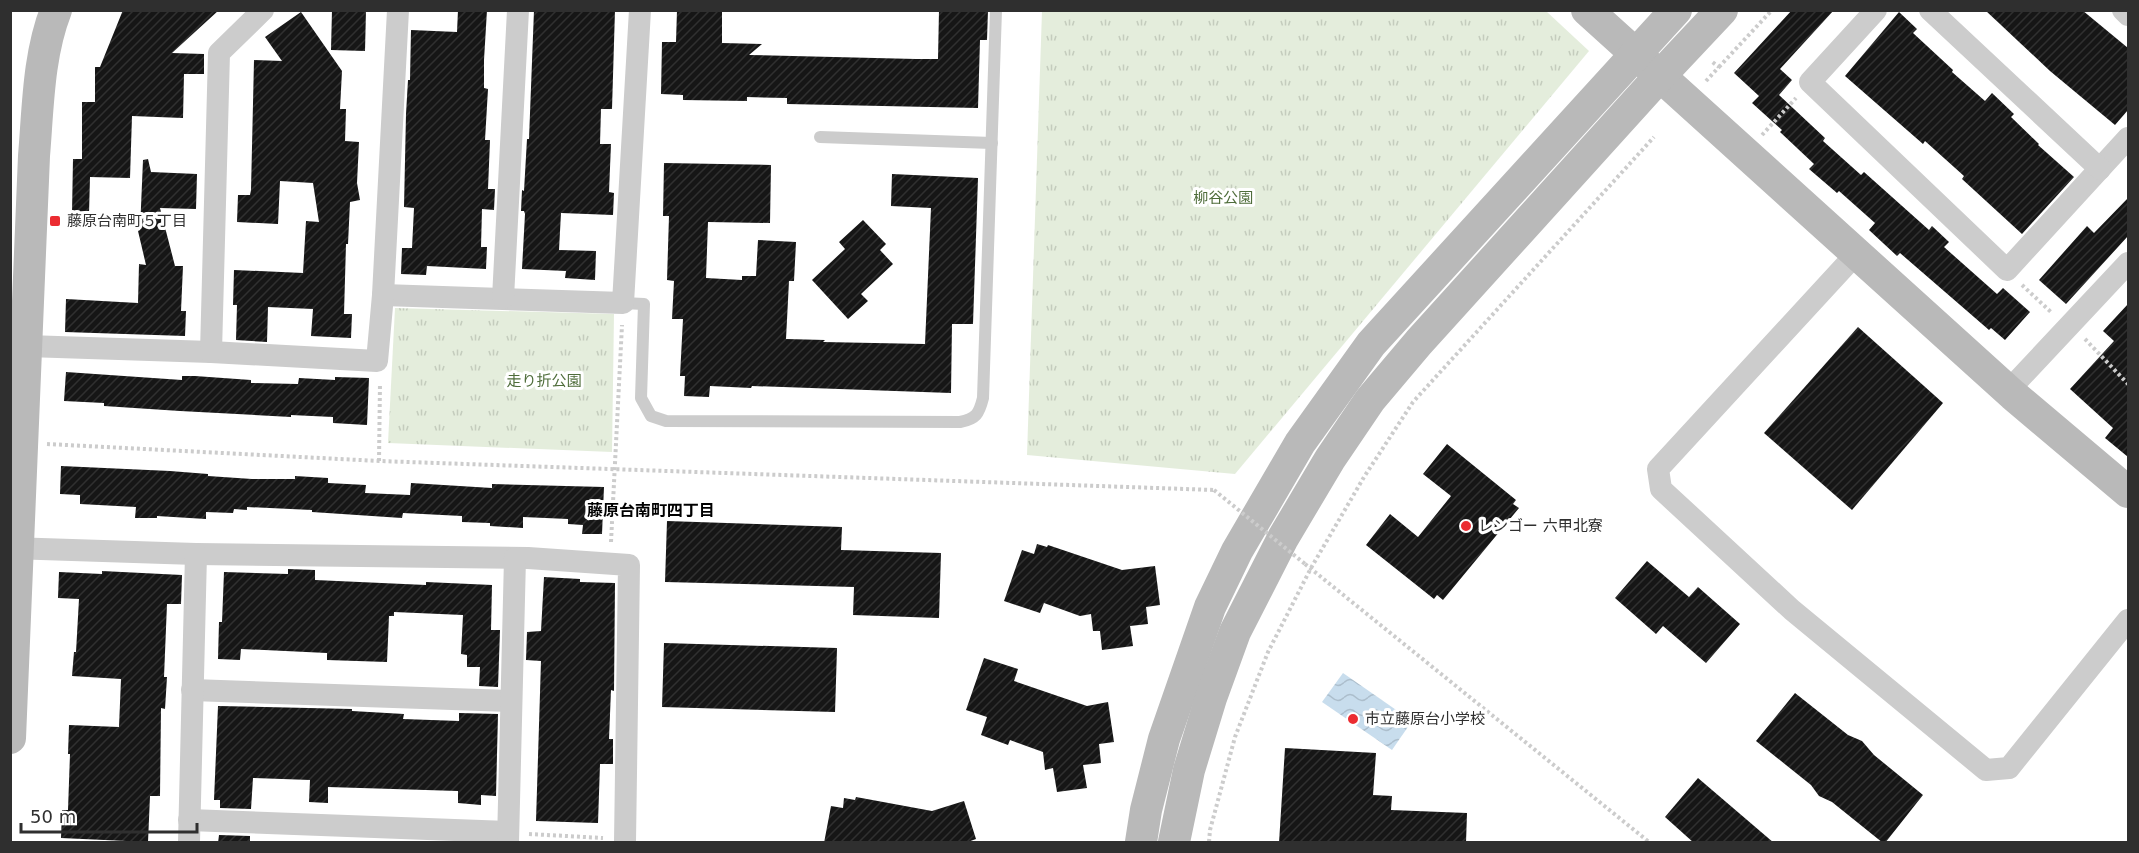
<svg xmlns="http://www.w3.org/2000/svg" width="2139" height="853" font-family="'DejaVu Sans','Noto Sans JP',sans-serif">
<defs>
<pattern id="park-tufts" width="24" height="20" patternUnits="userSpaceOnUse" patternTransform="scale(1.5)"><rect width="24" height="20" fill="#e4eddc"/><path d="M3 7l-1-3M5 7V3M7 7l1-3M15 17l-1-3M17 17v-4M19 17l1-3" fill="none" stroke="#c4ccbd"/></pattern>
<pattern id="water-waves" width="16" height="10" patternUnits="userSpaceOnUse" patternTransform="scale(1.5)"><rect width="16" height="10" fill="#c8dded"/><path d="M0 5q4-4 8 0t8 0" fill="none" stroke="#acbecc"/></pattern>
<pattern id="building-hatch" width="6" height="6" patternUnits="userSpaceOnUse" patternTransform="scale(1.5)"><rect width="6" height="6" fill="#161616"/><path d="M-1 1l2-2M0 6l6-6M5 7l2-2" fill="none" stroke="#303030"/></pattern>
</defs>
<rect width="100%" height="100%" fill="#fff"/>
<!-- park -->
<g fill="url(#park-tufts)">
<polygon points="1042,11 1546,11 1589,51 1235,474 1027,455"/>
<polygon points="395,308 614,314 612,452 388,443"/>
</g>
<!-- water -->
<polygon fill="url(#water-waves)" points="1343,673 1412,721 1392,750 1322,702"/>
<!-- building -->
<g fill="url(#building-hatch)">
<polygon points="123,10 219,10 172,53 204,54 204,74 184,74 183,118 132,116 130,178 90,177 89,214 72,213 73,159 82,159 82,102 95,102 95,67 100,67"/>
<polygon points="332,10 366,10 365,51 331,50"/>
<polygon points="458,10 487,10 484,60 484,88 488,89 485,140 490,140 488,189 495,189 494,210 482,209 481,247 487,247 486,269 427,266 426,275 401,274 402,248 412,248 414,208 404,207 406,114 408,80 410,80 411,30 457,32"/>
<polygon points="534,10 615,10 612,109 601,109 600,144 611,144 609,192 614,193 613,215 561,213 559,250 596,251 595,280 565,278 566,271 522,269 525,214 524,211 521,211 522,190 524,191 527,139 529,139"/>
<polygon points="677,10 722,10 722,43 762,44 749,55 916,59 938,59 939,10 988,10 987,40 980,40 978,108 787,104 787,98 747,97 747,101 683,100 683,95 661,94 662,42 676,42"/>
<polygon points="1792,10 1834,10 1780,69 1792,80 1779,95 1825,138 1823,141 1861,175 1864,172 1929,230 1932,226 1949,242 1944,247 1997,294 2003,288 2030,312 2005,340 1991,328 1989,330 1900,253 1897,256 1869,230 1875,223 1839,191 1837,193 1809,169 1814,164 1780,132 1782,130 1752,103 1759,96 1734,73"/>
<polygon points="1985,10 2082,10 2128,48 2128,110 2115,125 2050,71"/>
<polygon points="301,12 342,71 340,109 346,109 345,141 359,142 357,183 360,200 350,202 348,244 346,244 344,314 352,314 351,338 311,336 313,309 268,307 267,342 236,340 237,305 233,305 234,270 303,273 306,221 319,222 313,183 280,181 278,224 237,222 238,195 250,195 251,190 254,60 282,61 265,37"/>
<polygon points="1899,12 1917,29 1913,33 1953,70 1952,72 1985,101 1992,93 2014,114 2011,117 2039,144 2038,145 2074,177 2022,234 1962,179 1964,176 1925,141 1923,144 1845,76"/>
<polygon points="148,159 151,172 197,174 196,209 160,208 175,266 183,266 181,311 186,311 185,336 65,332 66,299 138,303 139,264 146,265 138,231 140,230 143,160"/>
<polygon points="664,163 771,165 770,223 708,222 706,278 742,280 742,276 756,276 758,240 796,242 794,281 789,281 786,339 825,340 823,342 925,344 931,208 891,206 892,174 978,178 973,324 952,324 951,393 752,386 751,388 710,386 709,397 684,396 685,376 680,376 683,319 672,319 674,281 667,280 669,216 663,216"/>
<polygon points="2128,198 2128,236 2066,304 2039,280 2087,226 2094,233"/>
<polygon points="863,220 886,244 880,250 893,264 861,294 868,301 848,319 812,280 845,249 839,242"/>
<polygon points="2128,304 2128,457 2105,438 2113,428 2070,389 2114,341 2103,331"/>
<polygon points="1858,327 1943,403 1852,510 1764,433"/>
<polygon points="66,372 182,380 182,376 195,376 251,380 251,383 298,384 299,378 335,380 335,377 369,378 367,425 333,423 333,417 291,415 291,417 180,411 104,406 104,403 64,401"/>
<polygon points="1447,444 1516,500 1513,504 1519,508 1443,600 1437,595 1434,599 1366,545 1390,514 1418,537 1451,496 1423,474"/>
<polygon points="61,466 170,471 208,474 208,476 252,479 295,479 295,476 328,478 328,483 366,485 365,493 410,495 411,483 492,488 492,484 604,487 602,534 582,534 583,525 568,524 568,519 523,517 523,528 490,526 490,523 462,522 462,516 403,513 402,518 312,512 312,510 247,507 247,510 234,509 233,513 206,512 206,519 157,516 157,518 135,518 136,507 80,504 80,495 60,494"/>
<polygon points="667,521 842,527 841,550 941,553 939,618 853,615 854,587 665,582"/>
<polygon points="1037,544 1047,547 1048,545 1122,570 1155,566 1160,605 1146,607 1148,624 1130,626 1133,646 1102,650 1100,631 1093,631 1091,614 1080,616 1044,603 1040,613 1004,601 1022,550 1034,554"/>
<polygon points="1647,561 1689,597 1698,587 1740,624 1706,663 1663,626 1656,634 1615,598"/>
<polygon points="288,569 315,570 315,580 426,585 426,582 492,585 491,630 500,630 498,687 479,686 480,667 467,667 467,655 461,654 463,615 394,612 394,616 389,616 387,662 327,660 327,653 241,649 240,660 218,659 219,622 222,622 224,572 288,574"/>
<polygon points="102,571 182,575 181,604 167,604 164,677 167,677 165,709 161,708 160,796 150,796 148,842 61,838 62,810 68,810 70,754 68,754 69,725 119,727 121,679 72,676 74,652 76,652 79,599 58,598 59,572 102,574"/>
<polygon points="544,577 580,579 580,582 615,583 614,691 611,690 609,739 613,739 613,764 600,764 598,823 536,821 541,661 526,660 527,632 541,631"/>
<polygon points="664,643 837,648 835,712 662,707"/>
<polygon points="984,658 1018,669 1014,681 1087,706 1108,702 1114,742 1099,744 1101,763 1083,765 1087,788 1057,792 1053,768 1045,770 1043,752 1010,740 1008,745 981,735 987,717 966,710"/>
<polygon points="1795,693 1848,735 1862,741 1874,755 1923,795 1885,843 1883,843 1832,802 1819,796 1811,785 1756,741"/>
<polygon points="218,706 352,709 352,711 404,714 403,719 459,721 459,713 498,714 496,796 481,795 481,805 458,803 458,791 328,787 328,803 309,802 310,780 253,778 251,809 220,808 220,800 214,800"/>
<polygon points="1285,748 1376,753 1373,795 1392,796 1391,810 1467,813 1466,843 1279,843"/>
<polygon points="1698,778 1774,843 1694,843 1665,817"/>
<polygon points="856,797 932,811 964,801 976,839 965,843 824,843 831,806 843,808 844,798 855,800"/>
<polygon points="219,835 250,836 250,843 218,843"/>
</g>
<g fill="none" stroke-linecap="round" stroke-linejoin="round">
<!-- path -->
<g stroke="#ccc" stroke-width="4" stroke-dasharray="3 3" stroke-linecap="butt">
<polyline points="1719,67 1772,10"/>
<polyline points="1706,81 1719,67 1711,61"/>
<polyline points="1762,135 1796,98"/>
<polyline points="2022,285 2052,313"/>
<polyline points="2085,339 2128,384"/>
<polyline points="47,444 379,461 1214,490"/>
<polyline points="379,461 380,383"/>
<polyline points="611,542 622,325"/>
<polyline points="1305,564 1649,842"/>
<polyline points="529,834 603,838"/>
<polyline points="1209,842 1210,830 1235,737 1268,652 1311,568 1364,477 1413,402 1654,137"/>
</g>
<!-- lane -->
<g stroke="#ccc" stroke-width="12">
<polyline points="820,137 992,143"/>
<path d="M623,303l21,1 -3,94 10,18 15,5 294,1c16,-3 19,-8 23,-24l13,-388"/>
</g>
<!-- street -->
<g stroke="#ccc" stroke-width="22">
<polyline points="1876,10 1810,82 2007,270 2128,138"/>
<polyline points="1930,10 2100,169"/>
<polyline points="2123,10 2128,15"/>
<polyline points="1856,254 1658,469 1661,489 1792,610 1986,770 2009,768 2128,620"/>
<polyline points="383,295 623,303 640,10"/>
<polyline points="503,298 518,10"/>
<polyline points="27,346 211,352 377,361 383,295 398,10"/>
<polyline points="211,352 219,53 263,10"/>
<polyline points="2008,391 2128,263"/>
<polyline points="10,548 196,554 528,558 629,565 625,842"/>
<polyline points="192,690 511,701"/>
<polyline points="189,820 508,832"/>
<polyline points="189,842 196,554"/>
<polyline points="508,842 515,558"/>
</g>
<!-- secondary -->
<g stroke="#b9b9b9" stroke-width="32">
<polyline points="1587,10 2013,395 2128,492"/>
<path d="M10,738l24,-582c4,-47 4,-100 22,-146"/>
<polyline points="1141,842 1146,810 1164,739 1210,607 1237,551 1300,443 1371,344 1676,10"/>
<polyline points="1174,842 1189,770 1211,698 1235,632 1283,538 1330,459 1370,400 1419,342 1659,77 1722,10"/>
</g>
<!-- path-bridge -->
<polyline stroke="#ccc" stroke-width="4" stroke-dasharray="3 3" stroke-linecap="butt" points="1214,490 1305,564"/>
</g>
<!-- markers -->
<g fill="#eb2c31" stroke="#fff" stroke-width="2">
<rect x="49" y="215" width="12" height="12" rx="3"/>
<circle cx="1466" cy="526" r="6"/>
<circle cx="1353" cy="719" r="6"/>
</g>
<g text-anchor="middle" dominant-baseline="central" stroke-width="6" stroke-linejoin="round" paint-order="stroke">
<!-- park labels -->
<g font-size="15" fill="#4f6d3b" stroke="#fff">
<text x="1223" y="198">柳谷公園</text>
<text x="544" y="381">走り折公園</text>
</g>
<!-- poi labels -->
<g font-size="15" fill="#2f2f2f" stroke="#fff" text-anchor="start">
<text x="67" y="221">藤原台南町５丁目</text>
<text x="1478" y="526">レンゴー 六甲北寮</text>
<text x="1365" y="719">市立藤原台小学校</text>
</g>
<!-- neighbourhood labels -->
<g font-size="16" font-weight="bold" fill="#000" stroke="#fff">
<text x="651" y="510">藤原台南町四丁目</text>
</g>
</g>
<!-- border -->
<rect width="2139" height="853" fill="none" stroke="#2f2f2f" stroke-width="24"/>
<!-- scale -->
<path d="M21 823v9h176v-9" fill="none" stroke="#2f2f2f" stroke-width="3"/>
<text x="30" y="823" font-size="18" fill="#2f2f2f" stroke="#ffffff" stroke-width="4.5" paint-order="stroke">50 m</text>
</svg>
